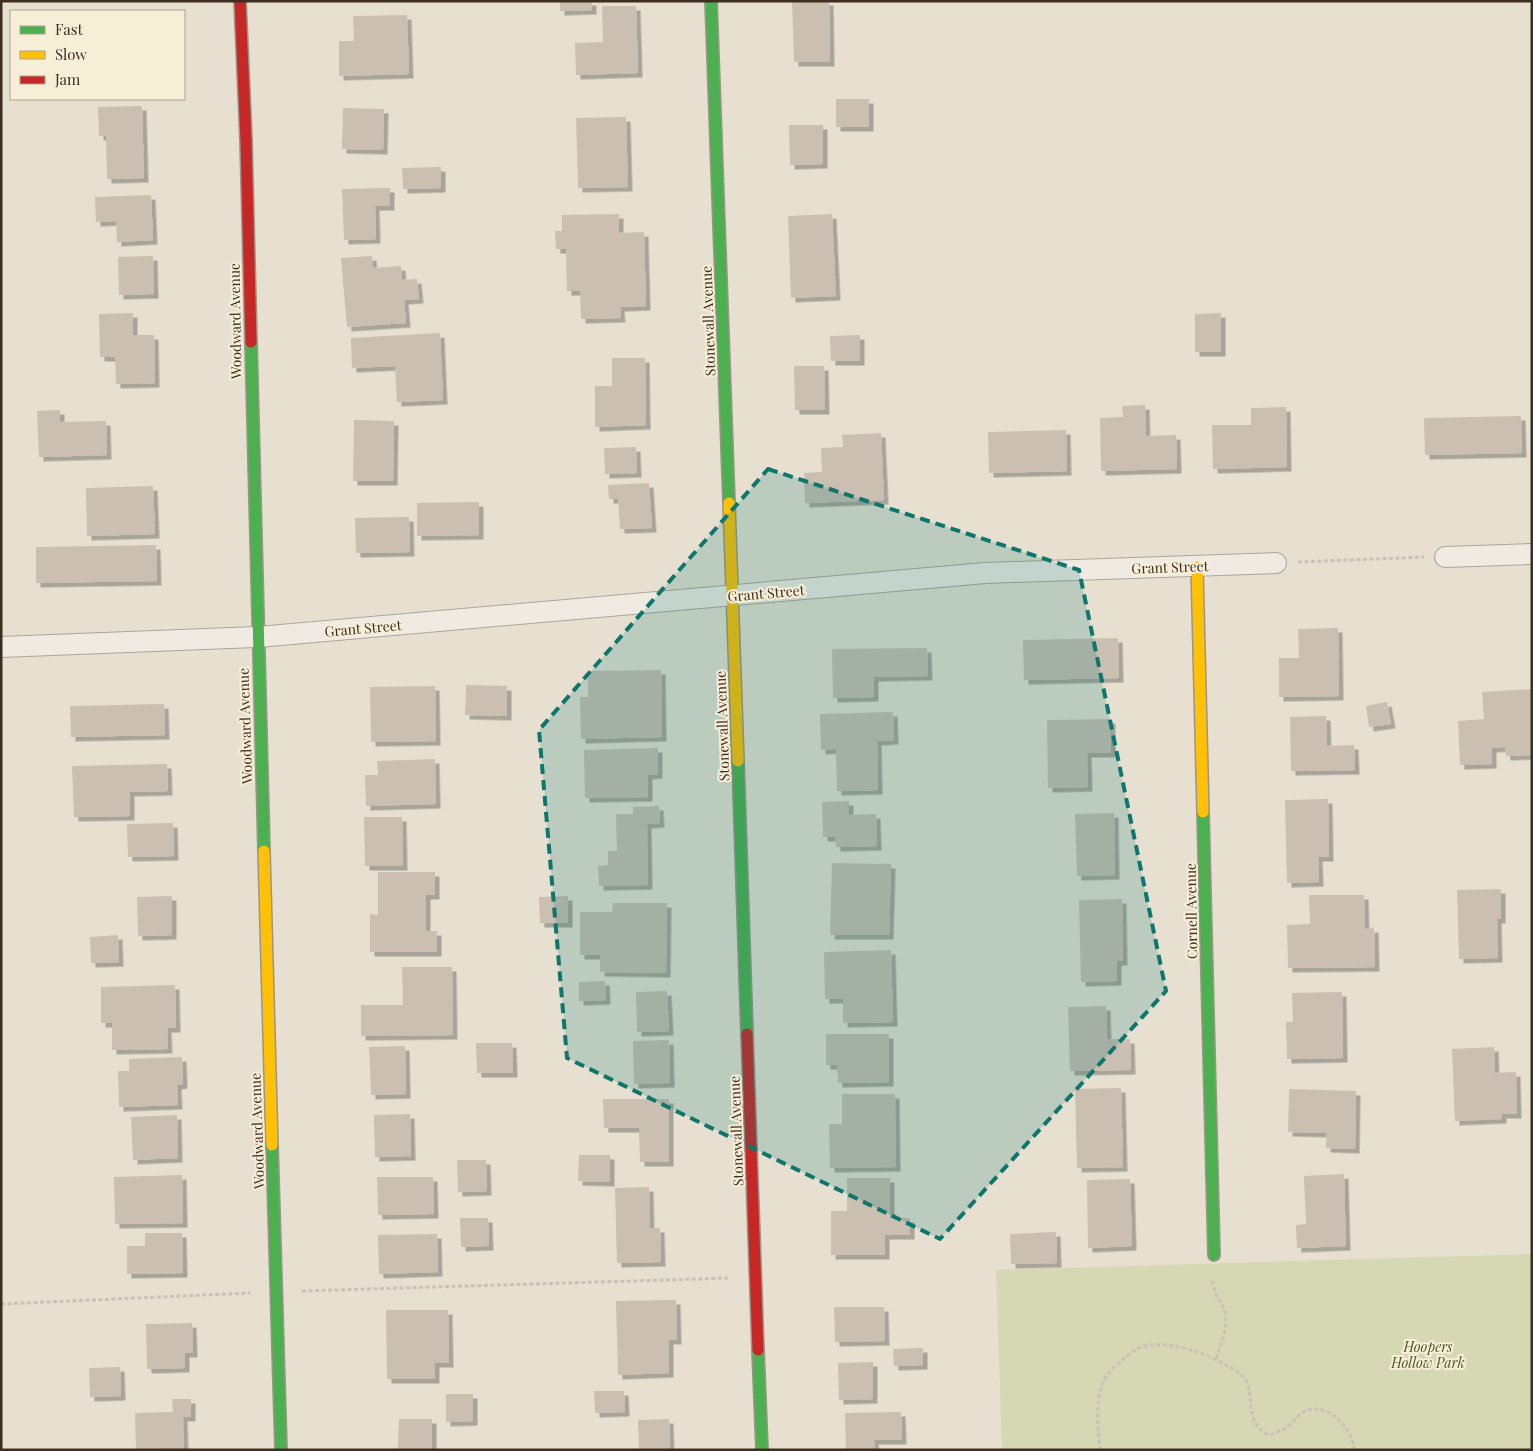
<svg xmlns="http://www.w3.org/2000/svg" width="1533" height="1451" font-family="'Playfair Display',serif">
<defs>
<filter id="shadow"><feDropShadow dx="4.5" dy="4.5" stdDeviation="0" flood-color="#0004"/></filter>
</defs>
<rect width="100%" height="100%" fill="#e7e0d1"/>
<!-- green -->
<polygon fill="#d6d7b3" points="1532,1254 1532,1450 1002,1450 996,1270"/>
<!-- building -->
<g fill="#cbbfb2" filter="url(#shadow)">
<polygon points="560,1 592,1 592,10 560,11"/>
<polygon points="792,1 829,1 830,62 794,62"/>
<polygon points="602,6 636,6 638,73 576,75 575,43 603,42"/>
<polygon points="407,15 409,74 339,76 339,41 354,41 353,16"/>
<rect x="836" y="99" width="33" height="28"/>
<polygon points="142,106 144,178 107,179 106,136 99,136 98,107"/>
<polygon points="343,108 384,109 383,150 342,149"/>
<polygon points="626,117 628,187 578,188 576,118"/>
<polygon points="789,125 823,125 823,164 790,165"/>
<polygon points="441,167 441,188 403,189 402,168"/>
<polygon points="390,188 390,206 375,206 376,239 344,240 342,189"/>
<polygon points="151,195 153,240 117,242 116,221 96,222 95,197"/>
<polygon points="619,214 619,233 644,232 646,306 620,307 621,318 581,319 580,291 567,291 566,249 556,249 555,231 562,231 562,215"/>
<polygon points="832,214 836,296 791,298 788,216"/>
<polygon points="153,256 154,294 119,295 118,257"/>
<polygon points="372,256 373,268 401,266 402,280 417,279 419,299 404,300 406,323 347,327 341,258"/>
<polygon points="133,313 133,335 154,335 155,383 116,384 115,357 100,357 99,314"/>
<polygon points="1221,313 1221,352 1195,352 1195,314"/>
<polygon points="440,333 443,400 397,402 395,366 352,368 351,338"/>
<polygon points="860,335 860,361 831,361 830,336"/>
<polygon points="612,358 645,358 646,425 595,427 595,386 612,386"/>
<polygon points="794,366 824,366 825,410 795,410"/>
<polygon points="1145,405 1146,436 1176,435 1177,469 1101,471 1100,418 1123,417 1122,406"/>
<polygon points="1286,407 1287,467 1213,469 1212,425 1251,425 1251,408"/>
<polygon points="60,410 60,422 106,421 107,455 39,457 37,411"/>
<polygon points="1521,416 1522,453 1425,455 1424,418"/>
<polygon points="354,420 394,421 393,481 353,481"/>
<polygon points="1066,430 1067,471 989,473 988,432"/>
<polygon points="881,433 884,500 805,503 804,473 822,472 821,448 843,447 842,435"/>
<polygon points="636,447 637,473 605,474 604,448"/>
<polygon points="649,483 652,528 620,529 618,499 609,499 608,485"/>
<polygon points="153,486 155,534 87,536 86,488"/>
<polygon points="479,502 479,535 417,536 417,503"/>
<polygon points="409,517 410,552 356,553 355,518"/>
<polygon points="156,545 157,581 36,583 36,547"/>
<polygon points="1338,628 1339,696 1279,697 1279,658 1299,658 1298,629"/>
<polygon points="1118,638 1119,678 1024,680 1023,640"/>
<polygon points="927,648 928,676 874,677 874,697 833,698 832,649"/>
<polygon points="661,670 662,737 581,739 580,697 588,697 588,671"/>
<polygon points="466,685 507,686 507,716 465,715"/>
<polygon points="435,686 436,741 371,742 370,687"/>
<polygon points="1532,689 1531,755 1506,756 1505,747 1492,748 1492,764 1460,765 1458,721 1484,719 1482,692"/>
<polygon points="1387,702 1391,724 1369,727 1366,706"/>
<polygon points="164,704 165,735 71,737 70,706"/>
<polygon points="893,712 894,740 877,741 878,790 837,791 836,749 821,750 820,714"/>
<polygon points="1326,716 1327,746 1354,745 1355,770 1291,771 1290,717"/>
<polygon points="1111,719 1111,753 1087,753 1088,787 1048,788 1047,720"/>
<polygon points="658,748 658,774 648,775 648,797 585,798 584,750"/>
<polygon points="435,759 436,804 366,806 365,775 378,775 377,761"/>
<polygon points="167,764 168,791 130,792 130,816 74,817 72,766"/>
<polygon points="1328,799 1329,857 1318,857 1319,882 1287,883 1285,800"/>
<polygon points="849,801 849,815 876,814 877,846 836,847 835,837 823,837 822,802"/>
<polygon points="659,806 660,823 647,824 648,885 599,886 598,866 608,865 608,851 617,851 616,814 633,814 633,807"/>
<polygon points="1114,813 1115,875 1077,876 1075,814"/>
<polygon points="364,817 402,817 403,866 365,866"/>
<polygon points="173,823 174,856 128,857 127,824"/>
<polygon points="832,863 891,864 889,935 830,935"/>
<polygon points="378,872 435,872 435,895 426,895 426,931 437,931 437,952 370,952 370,914 378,915"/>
<polygon points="1501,889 1501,919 1497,919 1498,958 1459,959 1457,890"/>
<polygon points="1309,895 1364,895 1365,929 1374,928 1375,967 1288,968 1287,925 1310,924"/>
<polygon points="172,896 172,935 138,936 137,897"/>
<polygon points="568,896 568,923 540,923 539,897"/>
<polygon points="1122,899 1123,961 1117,961 1117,981 1081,982 1079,900"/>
<polygon points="613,903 667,903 666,973 600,972 600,955 580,955 580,912 612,912"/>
<polygon points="118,935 119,962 91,963 90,937"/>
<polygon points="891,950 893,1022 843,1023 843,999 825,999 824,952"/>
<polygon points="402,967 452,967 453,1035 361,1036 361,1005 403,1005"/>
<polygon points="605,981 606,1000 579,1001 579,982"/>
<polygon points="175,985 176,1028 167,1028 168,1049 112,1050 112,1023 101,1023 101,987"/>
<polygon points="667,991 669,1031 637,1032 636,992"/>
<polygon points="1342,992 1343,1058 1287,1059 1286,1022 1293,1022 1292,993"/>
<polygon points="1106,1006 1107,1039 1130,1039 1131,1070 1070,1071 1068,1007"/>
<polygon points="826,1034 889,1034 889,1082 838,1083 837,1065 826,1065"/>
<polygon points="669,1040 670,1083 634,1084 633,1041"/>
<polygon points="476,1043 512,1043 513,1073 477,1073"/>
<polygon points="405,1046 406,1094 371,1095 369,1047"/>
<polygon points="1494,1047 1495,1073 1516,1072 1517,1114 1502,1114 1502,1119 1455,1121 1452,1049"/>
<polygon points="182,1057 183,1084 177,1085 178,1105 119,1107 118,1071 129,1071 129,1059"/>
<polygon points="1121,1088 1123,1167 1077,1168 1075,1089"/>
<polygon points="1289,1089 1356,1091 1355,1149 1326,1148 1327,1133 1288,1132"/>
<polygon points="842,1094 895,1094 896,1167 830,1168 829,1124 842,1124"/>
<polygon points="603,1099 669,1099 669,1162 640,1162 639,1128 604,1128"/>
<polygon points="410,1114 411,1156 375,1157 374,1115"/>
<polygon points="177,1115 178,1158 133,1160 131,1117"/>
<polygon points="579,1155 610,1155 610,1182 578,1181"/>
<polygon points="457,1160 486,1160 487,1191 458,1192"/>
<polygon points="1344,1174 1346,1246 1297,1248 1296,1225 1306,1224 1304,1176"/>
<polygon points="182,1175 183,1223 115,1224 114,1177"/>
<polygon points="377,1177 433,1177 434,1214 378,1215"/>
<polygon points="847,1178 890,1178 890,1218 910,1218 910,1235 885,1235 885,1255 831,1255 831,1211 847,1211"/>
<polygon points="1130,1179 1132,1246 1088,1248 1087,1180"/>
<polygon points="649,1187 650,1228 660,1228 661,1262 617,1263 615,1188"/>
<polygon points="460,1218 488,1218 489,1246 461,1247"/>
<polygon points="1056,1232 1057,1263 1011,1264 1010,1234"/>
<polygon points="145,1233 182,1233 183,1273 127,1274 127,1246 145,1246"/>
<polygon points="437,1234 438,1272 379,1274 378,1235"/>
<polygon points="676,1300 677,1340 669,1340 669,1373 618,1375 616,1301"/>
<polygon points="834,1307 884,1307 885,1341 835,1342"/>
<polygon points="386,1310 448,1310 449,1363 435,1363 435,1379 387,1379"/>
<polygon points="192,1323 193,1353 185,1353 185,1368 147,1369 146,1324"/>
<polygon points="923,1348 923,1365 894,1366 893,1349"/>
<polygon points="873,1362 873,1399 839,1400 838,1363"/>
<polygon points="120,1367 121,1396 90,1397 89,1368"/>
<polygon points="594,1391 624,1391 625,1412 595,1413"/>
<polygon points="446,1394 473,1394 473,1421 446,1422"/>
<polygon points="172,1399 191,1399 191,1417 183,1417 184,1448 136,1450 135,1413 173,1412"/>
<polygon points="901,1412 902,1440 874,1440 875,1450 846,1450 845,1413"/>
<polygon points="399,1419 432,1419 432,1450 398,1450"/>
<polygon points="669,1419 670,1450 639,1450 638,1420"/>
</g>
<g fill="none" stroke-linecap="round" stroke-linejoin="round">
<defs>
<g id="street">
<polyline points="1445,557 1532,554"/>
<polyline points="1,647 258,637 985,573 1276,563"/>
</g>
<g id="fast">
<polyline points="711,1 729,503"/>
<polyline points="251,342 264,851"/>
<polyline points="738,761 747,1034"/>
<polyline points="1203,812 1214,1255"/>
<polyline points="272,1145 281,1450"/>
<polyline points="758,1350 762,1450"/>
</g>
<g id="slow">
<polyline points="729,503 738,761"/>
<polyline points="1197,567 1203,812"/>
<polyline points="264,851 272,1145"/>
</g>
<g id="jam">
<polyline points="240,1 246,140 251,342"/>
<polyline points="747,1034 758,1350"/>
</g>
</defs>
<!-- street casing -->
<use href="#street" stroke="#ada599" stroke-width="22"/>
<!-- fast casing -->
<use href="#fast" stroke="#9c958a" stroke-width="14"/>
<!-- slow casing -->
<use href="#slow" stroke="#9c958a" stroke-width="14"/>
<!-- jam casing -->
<use href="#jam" stroke="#9c958a" stroke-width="14"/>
<!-- path -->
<g stroke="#c8c2b9" stroke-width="3" stroke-dasharray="4 2.5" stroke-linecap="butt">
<polyline points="1298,562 1424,557"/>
<polyline points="1212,1281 1217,1297 1225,1310 1226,1320 1224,1335 1216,1359"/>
<polyline points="302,1291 730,1278"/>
<polyline points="1,1304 250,1293"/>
<path d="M1100,1450c-2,-23 -5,-46 3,-68 3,-7 9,-13 15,-18 6,-6 13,-12 21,-16 27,-12 79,9 101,26 20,15 -1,47 29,61 6,-2 13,-4 18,-8 6,-4 9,-10 15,-14 12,-9 29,-2 39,9 7,8 12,16 13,28"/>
</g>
<!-- street -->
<use href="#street" stroke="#efebe3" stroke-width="20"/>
<!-- fast -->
<use href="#fast" stroke="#4caf50" stroke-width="11"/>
<!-- slow -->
<use href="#slow" stroke="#ffc107" stroke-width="11"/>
<!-- jam -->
<use href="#jam" stroke="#c62828" stroke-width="11"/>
</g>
<!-- marked area -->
<path fill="#0f766e" fill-opacity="0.2" stroke="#0f766e" stroke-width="4" stroke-dasharray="10 6" stroke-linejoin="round" d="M768,469l311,101 87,421 -226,248 -373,-181 -28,-328z"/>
<g text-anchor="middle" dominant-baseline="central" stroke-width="4" stroke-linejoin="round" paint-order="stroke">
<!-- street labels -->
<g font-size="14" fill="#3d2e20" stroke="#f7eed8">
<text transform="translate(235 321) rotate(-91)">Woodward Avenue</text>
<text transform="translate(708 321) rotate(-92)">Stonewall Avenue</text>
<text transform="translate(1170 567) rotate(-2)">Grant Street</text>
<text transform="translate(766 593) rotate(-5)">Grant Street</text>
<text transform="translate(363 628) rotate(-5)">Grant Street</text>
<text transform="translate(245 726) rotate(-92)">Woodward Avenue</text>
<text transform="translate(722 726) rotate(-92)">Stonewall Avenue</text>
<text transform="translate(1191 911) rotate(-91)">Cornell Avenue</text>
<text transform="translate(257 1131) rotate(-92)">Woodward Avenue</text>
<text transform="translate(736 1131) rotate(-92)">Stonewall Avenue</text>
</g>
<!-- park labels -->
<g font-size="14" font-style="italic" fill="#4d5a26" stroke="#f7eed8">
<text x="1428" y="1346">Hoopers<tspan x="1428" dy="16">Hollow Park</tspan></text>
</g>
</g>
<!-- border -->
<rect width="1533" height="1451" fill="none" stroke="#3d2e20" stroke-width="5"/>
<!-- legend -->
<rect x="10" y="10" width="175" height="90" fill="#f7eed8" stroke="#ada18e"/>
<rect x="20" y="26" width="25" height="8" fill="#4caf50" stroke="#ada18e"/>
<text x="55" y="35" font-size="15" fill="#3d2e20">Fast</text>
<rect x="20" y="51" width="25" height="8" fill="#ffc107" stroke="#ada18e"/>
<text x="55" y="60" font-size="15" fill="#3d2e20">Slow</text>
<rect x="20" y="76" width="25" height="8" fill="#c62828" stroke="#ada18e"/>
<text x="55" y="85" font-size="15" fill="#3d2e20">Jam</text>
</svg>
